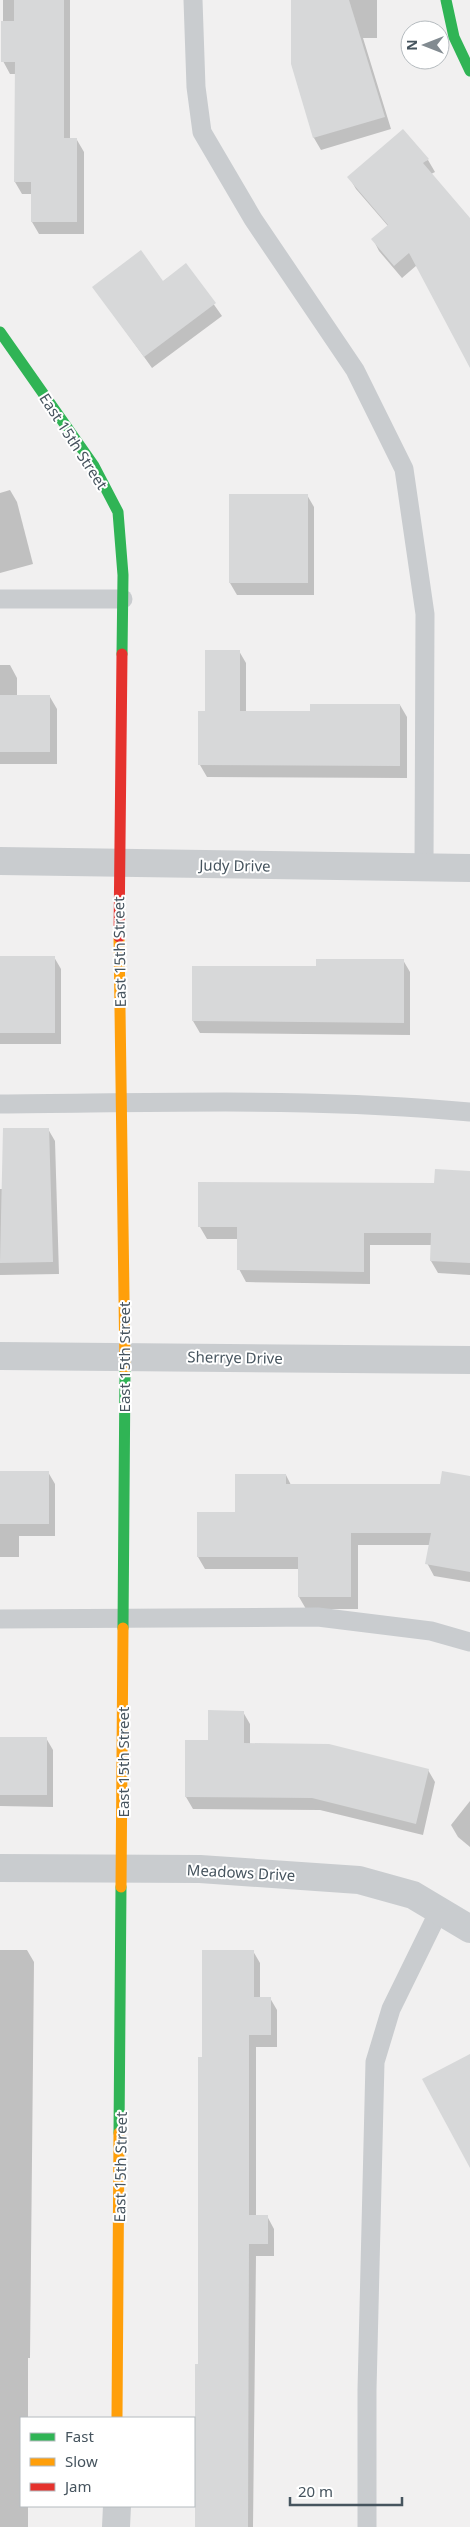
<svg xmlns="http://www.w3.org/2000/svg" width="470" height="2527" font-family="'Noto Sans',sans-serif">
<rect width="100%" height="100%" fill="#f1f0f0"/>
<!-- shadow -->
<g fill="#0003">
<polygon points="3,0 70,0 70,140 77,140 84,152 84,234 39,234 32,222 32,194 22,194 15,182 16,74 10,74 3,61"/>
<polygon points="292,0 377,0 377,38 363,38 391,129 321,150 314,138 292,64"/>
<polygon points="428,160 435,172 431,174 470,219 470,354 417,265 402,278 379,251 373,239 388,226 356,189 349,177"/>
<polygon points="186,265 222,316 152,368 94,287 162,282"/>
<polygon points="10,490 17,502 33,564 0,573 0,493"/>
<polygon points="230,495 307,495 314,507 314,595 237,595 230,583"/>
<polygon points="239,651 246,663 246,712 311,712 400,705 407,717 407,778 207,777 200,765 206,712"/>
<polygon points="0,665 10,665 17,678 17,697 50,697 57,709 57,764 0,764"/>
<polygon points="0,957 54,957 61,969 61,1044 0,1044"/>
<polygon points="403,960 410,972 410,1035 200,1033 193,1021 193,968 318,968"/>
<polygon points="48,1129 55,1141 59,1274 0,1275 0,1189 4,1189"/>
<polygon points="470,1172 470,1275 438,1273 431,1261 432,1245 370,1245 370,1284 246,1282 239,1269 239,1239 207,1239 200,1227 435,1184"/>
<polygon points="0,1472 48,1472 55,1484 55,1536 19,1536 19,1557 0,1557"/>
<polygon points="286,1475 291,1485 441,1485 470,1477 470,1582 434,1576 427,1563 430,1545 358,1545 358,1609 306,1609 299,1597 299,1569 205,1569 198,1557 236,1513"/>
<polygon points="243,1712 250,1724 250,1744 428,1770 435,1782 423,1835 320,1810 193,1809 186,1797 210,1741"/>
<polygon points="0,1738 46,1738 53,1750 53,1807 0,1806"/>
<polygon points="470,1801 470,1847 458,1837 451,1825"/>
<polygon points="0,1950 27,1950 34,1962 30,2358 28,2358 28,2418 21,2418 21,2506 28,2506 28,2527 0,2527"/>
<polygon points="253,1951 260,1963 260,1998 270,1998 277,2010 277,2047 256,2047 256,2216 267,2216 274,2229 274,2256 256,2256 253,2527 196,2527 203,2058"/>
</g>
<!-- building -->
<g fill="#d7d8d9">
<polygon points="14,0 64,0 64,138 77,138 77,222 31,222 31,182 14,182 15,62 1,62 1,21 14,21"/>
<polygon points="291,0 349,0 385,117 313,138 291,64"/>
<polygon points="403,129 429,159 423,163 470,218 470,368 409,253 394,266 371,239 388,225 347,177"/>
<polygon points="141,250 163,281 186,263 216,303 144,357 92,287"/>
<rect x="229" y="494" width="79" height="89"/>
<polygon points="205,650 240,650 240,711 310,711 310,704 400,704 400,766 198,765 198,711 205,711"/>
<rect x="0" y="695" width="50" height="57"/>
<rect x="0" y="956" width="55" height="77"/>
<polygon points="316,959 404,959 404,1023 192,1021 192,966 316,966"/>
<polygon points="3,1128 49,1128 53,1262 0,1263"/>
<polygon points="435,1169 470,1171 470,1263 430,1261 431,1233 364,1233 364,1272 237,1270 237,1227 198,1227 198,1182 434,1183"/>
<rect x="0" y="1471" width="49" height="53"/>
<polygon points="442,1471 470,1476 470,1572 425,1564 431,1533 351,1533 351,1597 298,1597 298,1557 197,1557 197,1512 235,1512 235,1474 286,1474 286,1484 440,1484"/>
<polygon points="208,1710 244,1711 244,1743 329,1744 429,1769 416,1824 312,1798 185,1797 185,1740 208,1740"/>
<rect x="0" y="1737" width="47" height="58"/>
<polygon points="202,1950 254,1950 254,1997 271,1997 271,2035 249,2035 249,2215 268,2215 268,2244 249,2244 248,2527 195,2527 195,2364 198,2364 198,2057 202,2057"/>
<polygon points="470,2054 470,2168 422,2079"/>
</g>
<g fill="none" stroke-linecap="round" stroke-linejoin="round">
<!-- lane -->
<g stroke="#c9cccf" stroke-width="19">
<polyline points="193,0 196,87 202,132 253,219 355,370 404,469 425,614 424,867"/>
<polyline points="0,599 123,599"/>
<path d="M0,1104c157,-1 314,-7 470,8"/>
<polyline points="0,1619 318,1617 431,1631 470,1642"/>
<polyline points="367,2527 367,2390 375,2062 391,2009 439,1911"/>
</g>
<!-- street -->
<g stroke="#c9cccf" stroke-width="28">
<polyline points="0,861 470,868"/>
<polyline points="0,1356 470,1360"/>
<polyline points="0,1868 200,1869 359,1880 413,1895 470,1929"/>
<polyline points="116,2527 117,2506"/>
</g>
<!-- fast -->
<g stroke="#30b455" stroke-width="11">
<polyline points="446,0 454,37 470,71"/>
<polyline points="0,332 94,466 118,512 123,575 122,654"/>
<polyline points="123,1628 125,1369"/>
<polyline points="119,2133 121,1887"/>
</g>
<!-- slow -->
<g stroke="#ff9f0a" stroke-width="11">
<polyline points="119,937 125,1369"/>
<polyline points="121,1887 123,1628"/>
<polyline points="117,2418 119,2133"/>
</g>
<!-- jam -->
<polyline stroke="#e5322d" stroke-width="11" points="119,937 122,654"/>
</g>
<g text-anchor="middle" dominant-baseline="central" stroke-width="4" stroke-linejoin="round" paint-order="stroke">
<!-- street labels -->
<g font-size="15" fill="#46545e" stroke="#fff">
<text transform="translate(74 441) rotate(57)">East 15th Street</text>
<text transform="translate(235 865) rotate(1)">Judy Drive</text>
<text transform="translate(119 952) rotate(-91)">East 15th Street</text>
<text transform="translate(124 1357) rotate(-90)">East 15th Street</text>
<text transform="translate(235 1357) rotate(1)">Sherrye Drive</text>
<text transform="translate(123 1762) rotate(-90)">East 15th Street</text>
<text transform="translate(241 1872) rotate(3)">Meadows Drive</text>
<text transform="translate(120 2167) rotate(-89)">East 15th Street</text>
</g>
</g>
<!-- legend -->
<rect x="20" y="2417" width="175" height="90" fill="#ffffff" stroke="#b5bbbf"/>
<rect x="30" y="2433" width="25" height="8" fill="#30b455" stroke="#b5bbbf"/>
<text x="65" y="2442" font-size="15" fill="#46545e">Fast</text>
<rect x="30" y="2458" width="25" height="8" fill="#ff9f0a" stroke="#b5bbbf"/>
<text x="65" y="2467" font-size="15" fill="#46545e">Slow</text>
<rect x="30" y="2483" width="25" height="8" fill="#e5322d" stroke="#b5bbbf"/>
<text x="65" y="2492" font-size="15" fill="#46545e">Jam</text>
<!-- north arrow -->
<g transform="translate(425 45) rotate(270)"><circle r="24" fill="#ffffff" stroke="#b5bbbf"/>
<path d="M0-4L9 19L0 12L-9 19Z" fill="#828b91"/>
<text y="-8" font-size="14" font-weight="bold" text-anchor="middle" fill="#46545e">N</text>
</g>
<!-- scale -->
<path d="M290 2497v8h112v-8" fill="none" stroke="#46545e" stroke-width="2.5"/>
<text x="298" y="2497" font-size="15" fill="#46545e" stroke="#ffffff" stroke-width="4" paint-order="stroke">20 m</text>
</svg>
